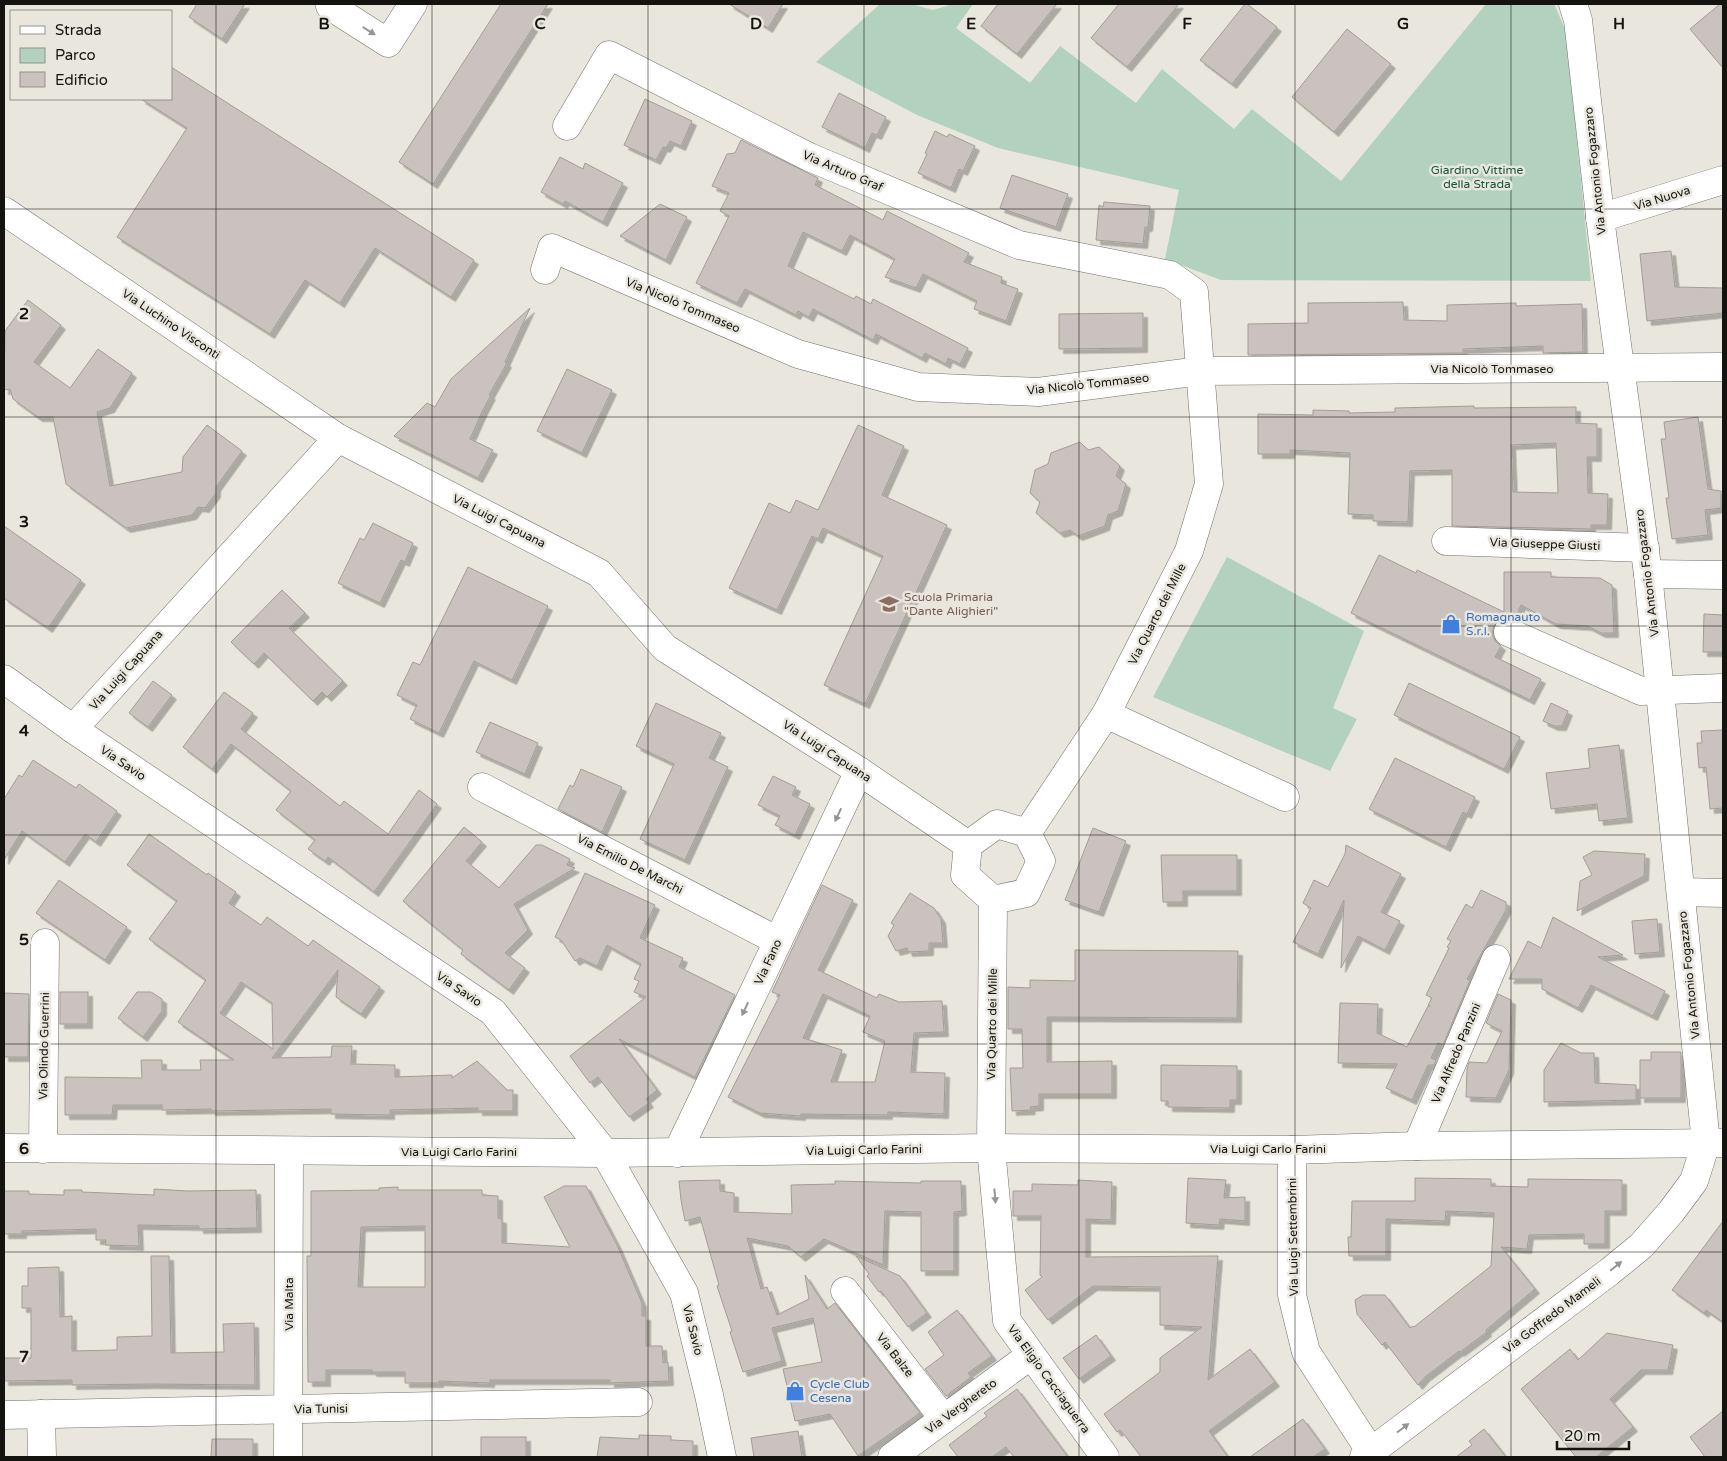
<svg xmlns="http://www.w3.org/2000/svg" width="1727" height="1461" font-family="'Varela Round',sans-serif">
<defs>
<filter id="shadow"><feDropShadow dx="4.5" dy="4.5" stdDeviation="0" flood-color="#0004"/></filter>
</defs>
<rect width="100%" height="100%" fill="#e9e6de"/>
<!-- green -->
<g fill="#b2d2bf">
<polygon points="880,4 911,4 933,10 953,4 973,4 956,28 1030,83 1060,46 1136,103 1162,69 1234,129 1252,109 1341,181 1486,4 1554,4 1566,31 1591,281 1221,280 1165,259 1179,190 998,148 917,115 816,62"/>
<polygon points="1227,557 1364,631 1333,708 1357,719 1330,771 1153,697"/>
</g>
<!-- building -->
<g fill="#cac2be" stroke="#a39c97" fill-rule="evenodd" filter="url(#shadow)">
<polygon points="197,4 245,4 222,39 189,17"/>
<polygon points="501,4 548,4 433,184 399,162"/>
<polygon points="729,4 783,4 768,28"/>
<polygon points="998,4 1057,4 1017,54 981,26"/>
<polygon points="1119,4 1179,4 1127,67 1091,38"/>
<polygon points="1245,4 1247,4 1277,27 1232,84 1200,60"/>
<polygon points="1720,4 1723,4 1723,68 1690,29"/>
<polygon points="1347,29 1391,64 1334,132 1292,97"/>
<polygon points="171,67 474,260 451,297 375,248 340,303 305,280 270,334 117,237 187,128 141,99 171,99"/>
<polygon points="839,93 886,117 877,135 872,133 865,148 822,127"/>
<polygon points="645,99 692,121 681,146 670,141 666,148 663,147 656,160 624,145"/>
<polygon points="935,131 947,137 949,134 975,146 963,171 959,169 951,188 918,173 927,154 925,153"/>
<polygon points="741,140 818,178 815,185 883,220 887,211 969,253 964,262 1002,277 1001,283 1018,289 1006,321 974,309 977,301 923,274 916,288 885,277 895,259 850,235 842,251 803,232 788,266 854,299 856,296 871,304 873,299 968,348 960,364 948,358 946,364 925,353 922,358 876,334 873,340 813,309 809,317 798,311 796,315 745,289 737,303 696,283 729,216 720,211 729,193 712,186 727,154 735,153"/>
<polygon points="560,157 583,169 585,163 623,183 603,222 565,201 563,204 541,192"/>
<polygon points="1012,175 1068,194 1056,227 1000,208"/>
<polygon points="1104,202 1150,206 1148,227 1145,227 1143,244 1096,240 1099,205 1103,207"/>
<polygon points="660,204 687,217 666,260 620,236"/>
<polygon points="1671,251 1675,287 1723,288 1723,313 1647,321 1640,254"/>
<polygon points="28,300 61,325 34,362 70,388 98,349 132,373 110,408 97,412 110,486 182,472 183,457 207,425 242,451 216,487 216,493 205,508 198,507 192,515 126,528 66,484 53,417 38,417 13,399 10,389 4,390 5,331"/>
<polygon points="1403,302 1404,320 1447,321 1447,305 1516,303 1516,306 1582,304 1583,352 1543,353 1543,346 1463,349 1463,353 1248,355 1248,324 1308,323 1308,303"/>
<polygon points="530,308 505,362 507,363 489,395 491,395 482,412 470,439 493,450 478,478 394,436 427,403 435,407 451,379"/>
<polygon points="1143,313 1143,348 1059,349 1059,314"/>
<polygon points="567,369 612,390 582,453 537,431"/>
<path d="M1474,406v2l102,-1v16l21,1v33h-10l1,36 20,1 -1,31h-16v4l-139,-3v-56l-42,1 -2,51 -35,-1v-6l-25,-1 2,-61 -60,-3v4h-32v-40l55,1v-5l36,1v2l46,-1v-4zM1556,443l2,50 -45,-1 -2,-47z"/>
<polygon points="1698,417 1708,489 1721,491 1721,508 1705,510 1708,535 1672,539 1666,498 1669,498 1661,439 1666,439 1664,422"/>
<polygon points="858,425 904,446 882,495 947,525 865,704 824,685 883,556 823,528 818,539 812,536 777,610 729,588 769,503 790,513 796,500 818,510"/>
<polygon points="1080,442 1088,450 1099,447 1120,466 1116,476 1126,484 1118,511 1108,515 1105,526 1078,536 1070,530 1060,533 1036,513 1040,502 1030,493 1035,470 1048,464 1051,453"/>
<polygon points="373,523 413,543 405,562 401,560 380,603 338,583 360,538 364,540"/>
<polygon points="4,526 81,580 48,628 4,598"/>
<polygon points="1379,555 1416,573 1417,570 1504,612 1504,572 1551,572 1551,577 1600,578 1612,585 1614,633 1601,633 1588,626 1556,624 1521,605 1515,618 1506,617 1498,620 1494,626 1492,633 1495,641 1501,646 1495,657 1541,679 1530,700 1351,613"/>
<polygon points="468,567 548,606 512,680 474,661 439,733 410,719 417,705 397,695 413,662 420,665"/>
<polygon points="282,590 305,613 289,628 343,681 327,697 322,692 313,701 264,653 254,664 231,642"/>
<polygon points="1704,614 1723,615 1723,652 1703,652"/>
<polygon points="153,681 172,695 148,727 129,713"/>
<polygon points="1409,683 1520,737 1504,769 1394,715"/>
<polygon points="224,692 253,713 241,729 340,806 344,801 388,834 419,790 437,804 374,892 328,857 325,861 308,849 315,840 276,810 291,791 231,744 212,769 183,747"/>
<polygon points="656,703 721,733 709,758 728,767 685,860 640,839 674,764 636,746"/>
<polygon points="1551,703 1568,711 1562,726 1554,726 1543,721"/>
<polygon points="490,722 538,743 525,774 476,752"/>
<polygon points="1723,730 1723,808 1710,809 1706,767 1699,768 1697,743 1702,743 1701,731"/>
<polygon points="1619,745 1628,818 1599,821 1597,804 1551,809 1546,773 1590,768 1588,749"/>
<polygon points="1395,758 1475,797 1467,814 1463,812 1446,847 1369,809"/>
<polygon points="33,760 76,788 79,784 117,811 96,842 85,834 65,862 22,831 4,860 4,799 19,775 22,777"/>
<polygon points="581,769 622,787 602,832 558,809 570,785 573,787"/>
<polygon points="773,776 796,787 792,795 810,804 795,835 775,825 780,816 758,805"/>
<polygon points="464,827 482,842 466,861 499,888 536,845 542,845 570,859 567,865 575,868 514,904 528,930 505,953 525,968 509,990 461,954 463,950 403,901"/>
<polygon points="1093,828 1126,841 1099,912 1065,900"/>
<path d="M149,834l58,41 1,-2 28,19 -7,11 32,22 6,-8 41,29 5,-6 67,47 -19,27 -25,-17 2,-27 -66,88 59,-1 1,-11h20l-1,18 44,1v12l57,-2v3l25,-17 30,29h6v21h-35v-3l-88,2v5l-59,-1v-5l-120,2v-2l-49,1v-5h-49l-1,10h-47v-38l77,1 -1,-18h21v10h39l-1,-10h34l-56,-38 28,-42 -57,-41 28,-38 -50,-36zM241,982l31,21 1,46 -53,-36z"/>
<polygon points="1346,845 1401,874 1381,912 1400,921 1385,950 1358,936 1341,968 1344,900 1318,954 1293,942 1311,908 1303,903 1314,880 1328,887 1345,854"/>
<polygon points="1594,851 1645,854 1644,876 1577,911 1580,881 1592,875 1583,857"/>
<polygon points="1161,855 1237,855 1237,891 1183,891 1183,902 1163,902"/>
<polygon points="585,873 655,905 640,938 683,958 679,967 735,995 695,1077 619,1039 657,1090 646,1099 649,1103 629,1117 598,1077 590,1083 570,1056 646,997 634,992 639,981 634,979 641,964 607,945 597,966 580,958 575,961 561,940 555,937"/>
<polygon points="59,880 127,927 105,960 36,913"/>
<path d="M822,885l31,15 -35,70 59,28 2,-4 20,8 43,-1 2,31 -30,1 -3,39 34,1 -1,41 -56,-2v3l-87,-1v2l-41,-3 -32,-16 52,-102 -8,-3zM823,994l47,22 -7,16 22,9 -10,41h-44l11,-32 -39,-12z"/>
<polygon points="1481,890 1506,902 1506,910 1467,979 1470,980 1443,1045 1438,1043 1431,1058 1436,1060 1434,1065 1428,1065 1412,1100 1386,1088 1397,1064 1338,1063 1340,1003 1378,1004 1377,1033 1407,1047 1428,1006 1430,1006 1428,1005 1432,998 1426,995 1449,948 1447,947 1451,941 1447,939 1466,904 1472,908"/>
<polygon points="910,893 934,908 941,919 943,943 929,943 929,951 908,952 907,948 896,951 888,936 894,925 891,923"/>
<polygon points="1553,917 1623,955 1598,957 1665,991 1653,1016 1591,985 1578,1008 1542,989 1542,979 1509,979 1528,941 1541,948"/>
<polygon points="1657,919 1660,952 1635,954 1632,921"/>
<polygon points="1075,950 1238,951 1237,1018 1047,1017 1047,1062 1112,1061 1112,1094 1039,1094 1039,1106 1030,1107 1031,1110 1012,1111 1010,1068 1023,1068 1022,1029 1008,1029 1008,987 1030,988 1030,980 1075,981"/>
<rect x="60" y="992" width="28" height="32"/>
<polygon points="137,992 151,992 162,999 162,1011 143,1037 118,1018"/>
<polygon points="4,993 29,994 28,1057 4,1057"/>
<polygon points="1498,994 1511,1000 1509,1070 1496,1098 1466,1097 1467,1069 1469,1062 1487,1063 1502,1031 1486,1023"/>
<polygon points="1561,1043 1581,1053 1594,1053 1595,1083 1636,1085 1636,1100 1544,1102 1544,1070"/>
<polygon points="1651,1052 1681,1052 1681,1098 1640,1098 1640,1060 1651,1060"/>
<polygon points="1161,1065 1237,1066 1237,1100 1230,1100 1230,1108 1168,1107 1168,1101 1161,1101"/>
<polygon points="1188,1178 1226,1180 1224,1198 1245,1197 1245,1221 1220,1219 1219,1225 1186,1223"/>
<polygon points="1415,1178 1491,1179 1491,1186 1528,1187 1528,1179 1622,1180 1622,1211 1605,1211 1605,1244 1584,1244 1584,1234 1529,1235 1527,1249 1501,1247 1535,1289 1486,1330 1487,1332 1460,1352 1459,1351 1425,1377 1418,1385 1385,1342 1382,1345 1357,1314 1355,1300 1363,1295 1385,1295 1410,1328 1413,1326 1414,1327 1491,1266 1494,1213 1446,1211 1445,1221 1386,1219 1386,1256 1349,1256 1348,1237 1351,1237 1352,1201 1415,1201"/>
<polygon points="720,1180 720,1191 734,1193 734,1212 792,1214 791,1185 835,1184 835,1181 921,1183 921,1181 961,1181 962,1211 954,1212 954,1271 921,1271 921,1212 885,1211 883,1265 824,1239 801,1257 788,1246 747,1238 761,1289 767,1287 777,1315 809,1299 805,1275 827,1309 835,1303 920,1413 858,1456 830,1414 795,1421 783,1369 822,1362 813,1318 772,1328 782,1361 743,1372 730,1332 732,1331 717,1286 719,1285 700,1217 685,1221 681,1200 679,1181"/>
<polygon points="1078,1180 1112,1182 1111,1220 1086,1219 1086,1257 1218,1256 1208,1380 1250,1349 1275,1382 1209,1431 1228,1457 1141,1457 1126,1437 1120,1430 1117,1432 1104,1414 1160,1372 1160,1358 1202,1327 1160,1325 1160,1287 1093,1286 1048,1320 1025,1290 1042,1277 1040,1275 1041,1216 1013,1216 1013,1191 1032,1191 1032,1184 1078,1185"/>
<path d="M564,1186h22l31,59 25,58v13h4v30h16l1,17 5,-1 1,19 -59,2v-3h-120v3l-51,-2v2h-34v-11h-33v-2h-46v12h-18l-1,-126h4v-65l68,-1v-2l19,-1v3h84v5l16,1v22l4,1v24l68,4 -26,-50zM425,1226v61h-67l3,-60z"/>
<polygon points="154,1189 188,1191 256,1190 257,1228 199,1229 199,1226 138,1225 139,1246 105,1245 106,1240 96,1240 96,1229 22,1231 22,1234 4,1234 4,1191 29,1191 29,1194 64,1195 64,1190 82,1190 82,1192 154,1195"/>
<polygon points="1723,1221 1723,1322 1706,1310 1704,1313 1672,1290"/>
<polygon points="151,1256 169,1256 171,1353 224,1352 223,1324 254,1323 255,1385 152,1384 72,1385 72,1380 4,1381 4,1358 31,1358 31,1308 22,1308 22,1286 28,1286 28,1268 59,1267 60,1317 72,1316 72,1351 117,1350 117,1337 152,1336"/>
<polygon points="856,1256 900,1276 927,1313 908,1327 881,1291 879,1292 867,1276 869,1274"/>
<polygon points="957,1310 992,1356 968,1373 971,1377 946,1396 925,1369 944,1355 928,1332"/>
<polygon points="1607,1333 1673,1345 1668,1370 1641,1370 1610,1399 1633,1427 1596,1457 1576,1457 1521,1389 1570,1349 1578,1360"/>
<polygon points="1096,1335 1111,1356 1079,1379 1063,1358"/>
<polygon points="1017,1389 1068,1457 1014,1457 1006,1447 992,1457 958,1457 949,1445 987,1416 984,1413"/>
<polygon points="1723,1411 1723,1457 1705,1457 1690,1437"/>
<polygon points="1303,1419 1325,1449 1313,1457 1250,1457"/>
<polygon points="1484,1429 1506,1457 1456,1457 1472,1445 1469,1441"/>
<polygon points="798,1431 802,1457 754,1457 751,1438"/>
<polygon points="639,1435 671,1436 671,1440 693,1441 693,1457 597,1457 600,1437 639,1439"/>
<rect x="481" y="1437" width="45" height="20"/>
<polygon points="212,1439 253,1439 253,1457 211,1457"/>
</g>
<g fill="none" stroke-linecap="round" stroke-linejoin="round">
<defs>
<g id="minor">
<polyline points="331,4 330,6 388,43 413,4"/>
<polyline points="567,126 609,55 809,157 1019,245 1170,275 1194,292 1209,484 1189,551 1106,714 1027,833"/>
<polyline points="4,211 338,438 599,573 665,648 859,771 968,845"/>
<polyline points="1600,218 1723,180"/>
<polyline points="545,270 552,248 798,354 918,387 1038,392 1200,371 1723,367"/>
<polyline points="1446,541 1645,548"/>
<polyline points="1648,574 1723,575"/>
<polyline points="1508,632 1641,691 1723,688"/>
<polyline points="4,679 73,729 493,1012 605,1153 684,1293 709,1395 722,1457"/>
<polyline points="1106,714 1285,797"/>
<polyline points="73,729 338,438"/>
<polyline points="482,787 778,941"/>
<polygon points="997,824 1027,833 1041,861 1026,893 993,900 965,875 968,845"/>
<polyline points="1681,892 1723,893"/>
<polyline points="993,900 991,1148 1007,1321 1105,1457"/>
<polyline points="1417,1146 1496,959"/>
<polyline points="4,1148 605,1153 991,1148 1292,1150 1417,1146 1723,1143"/>
<polyline points="43,1149 45,943"/>
<polyline points="1292,1150 1292,1295 1306,1352 1371,1452"/>
<polyline points="677,1153 859,771"/>
<polyline points="845,1291 944,1419"/>
<polyline points="41,1414 42,1457"/>
<polyline points="4,1415 638,1402"/>
<polyline points="288,1457 289,1151"/>
<polyline points="892,1457 1031,1355"/>
<polyline points="1364,1457 1609,1272 1641,1246 1671,1212 1694,1181 1706,1143 1648,574 1602,233 1578,20 1573,4"/>
</g>
</defs>
<!-- minor casing -->
<use href="#minor" stroke="#74716a" stroke-width="29"/>
<!-- minor -->
<use href="#minor" stroke="#fff" stroke-width="28"/>
</g>
<!-- one-way arrows -->
<defs><path id="oneway-solid" d="M-6-.8H1V-3.2L6.5 0L1 3.2V.8H-6Z" transform="scale(1.25)"/></defs>
<g fill="#959593">
<use href="#oneway-solid" transform="translate(369 31) rotate(32)"/>
<use href="#oneway-solid" transform="translate(838 815) rotate(115)"/>
<use href="#oneway-solid" transform="translate(745 1009) rotate(115)"/>
<use href="#oneway-solid" transform="translate(995 1196) rotate(85)"/>
<use href="#oneway-solid" transform="translate(1616 1266) rotate(-39)"/>
<use href="#oneway-solid" transform="translate(1403 1428) rotate(-37)"/>
</g>
<!-- grid -->
<path fill="none" stroke="#141310" stroke-width="1" stroke-opacity="0.55" d="M216,4v1453M432,4v1453M648,4v1453M864,4v1453M1079,4v1453M1295,4v1453M1511,4v1453M4,209h1719M4,417h1719M4,626h1719M4,835h1719M4,1044h1719M4,1252h1719"/>
<!-- icons -->
<defs>
<symbol id="school-bare" viewBox="-9 -9 18 18"><path d="M0-5L7-2L0 1L-7-2ZM-4 1L0 2.5L4 1V4Q0 6-4 4Z" fill="#8d6e63" stroke="#e9e6de" stroke-width="2.5" paint-order="stroke"/></symbol>
<symbol id="shop-bare" viewBox="-9 -9 18 18"><path d="M-5-2.5h2.3a2.7 3.5 0 0 1 5.4 0H5L5.5 6h-11ZM-1.5-2.5h3a1.5 2.3 0 0 0-3 0Z" fill="#3f7fe0" stroke="#e9e6de" stroke-width="2.5" paint-order="stroke"/></symbol>
</defs>
<g fill-rule="evenodd">
<use href="#school-bare" x="875" y="590" width="28" height="28"/>
<use href="#shop-bare" x="1437" y="610" width="28" height="28"/>
<use href="#shop-bare" x="781" y="1377" width="28" height="28"/>
</g>
<g text-anchor="middle" dominant-baseline="central" stroke-width="5" stroke-linejoin="round" paint-order="stroke">
<!-- park labels -->
<g font-size="12" fill="#115838" stroke="#e9e6de">
<text x="1477" y="170">Giardino Vittime<tspan x="1477" dy="14">della Strada</tspan></text>
</g>
<!-- street labels -->
<g font-size="12" fill="#141310" stroke="#e9e6de">
<text transform="translate(843 171) rotate(23)">Via Arturo Graf</text>
<text transform="translate(1595 171) rotate(-96)">Via Antonio Fogazzaro</text>
<text transform="translate(1662 198) rotate(-17)">Via Nuova</text>
<text transform="translate(683 305) rotate(23)">Via Nicolò Tommaseo</text>
<text transform="translate(171 324) rotate(34)">Via Luchino Visconti</text>
<text x="1492" y="369">Via Nicolò Tommaseo</text>
<text transform="translate(1088 384) rotate(-6)">Via Nicolò Tommaseo</text>
<text transform="translate(499 521) rotate(27)">Via Luigi Capuana</text>
<text transform="translate(1545 544) rotate(2)">Via Giuseppe Giusti</text>
<text transform="translate(1647 573) rotate(-97)">Via Antonio Fogazzaro</text>
<text transform="translate(1157 614) rotate(-63)">Via Quarto dei Mille</text>
<text transform="translate(126 670) rotate(-48)">Via Luigi Capuana</text>
<text transform="translate(827 751) rotate(33)">Via Luigi Capuana</text>
<text transform="translate(123 763) rotate(34)">Via Savio</text>
<text transform="translate(630 864) rotate(27)">Via Emilio De Marchi</text>
<text transform="translate(768 962) rotate(-65)">Via Fano</text>
<text transform="translate(1689 975) rotate(-96)">Via Antonio Fogazzaro</text>
<text transform="translate(459 989) rotate(34)">Via Savio</text>
<text transform="translate(992 1024) rotate(-89)">Via Quarto dei Mille</text>
<text transform="translate(44 1046) rotate(-89)">Via Olindo Guerrini</text>
<text transform="translate(1456 1053) rotate(-67)">Via Alfredo Panzini</text>
<text x="1268" y="1149">Via Luigi Carlo Farini</text>
<text transform="translate(864 1150) rotate(-1)">Via Luigi Carlo Farini</text>
<text x="459" y="1152">Via Luigi Carlo Farini</text>
<text transform="translate(1293 1237) rotate(-91)">Via Luigi Settembrini</text>
<text transform="translate(289 1304) rotate(-90)">Via Malta</text>
<text transform="translate(1552 1315) rotate(-37)">Via Goffredo Mameli</text>
<text transform="translate(693 1330) rotate(76)">Via Savio</text>
<text transform="translate(895 1355) rotate(52)">Via Balze</text>
<text transform="translate(1049 1379) rotate(54)">Via Eligio Cacciaguerra</text>
<text transform="translate(961 1406) rotate(-36)">Via Verghereto</text>
<text transform="translate(321 1409) rotate(-1)">Via Tunisi</text>
</g>
<!-- education labels -->
<g font-size="12" fill="#785e54" stroke="#e9e6de" text-anchor="start">
<text x="904" y="597">Scuola Primaria<tspan x="904" dy="14">"Dante Alighieri"</tspan></text>
</g>
<!-- shop labels -->
<g font-size="12" fill="#366cbe" stroke="#e9e6de" text-anchor="start">
<text x="1466" y="617">Romagnauto<tspan x="1466" dy="14">S.r.l.</tspan></text>
<text x="810" y="1384">Cycle Club<tspan x="810" dy="14">Cesena</tspan></text>
</g>
</g>
<g font-size="16" text-anchor="middle" font-weight="bold" fill="#141310" stroke="#e9e6de" stroke-width="5" stroke-linejoin="round" paint-order="stroke">
<text x="324" y="29">B</text>
<text x="540" y="29">C</text>
<text x="756" y="29">D</text>
<text x="971" y="29">E</text>
<text x="1187" y="29">F</text>
<text x="1403" y="29">G</text>
<text x="1619" y="29">H</text>
<text x="24" y="319">2</text>
<text x="24" y="527">3</text>
<text x="24" y="736">4</text>
<text x="24" y="945">5</text>
<text x="24" y="1154">6</text>
<text x="24" y="1362">7</text>
</g>
<!-- border -->
<rect width="1727" height="1461" fill="none" stroke="#141310" stroke-width="10"/>
<!-- legend -->
<rect x="10" y="10" width="162" height="90" fill="#e9e6de" stroke="#94928c"/>
<rect x="20" y="26" width="25" height="8" fill="#ffffff" stroke="#94928c"/>
<text x="55" y="35" font-size="15" fill="#141310">Strada</text>
<rect x="20" y="48" width="25" height="15" fill="#b2d2bf" stroke="#94928c"/>
<text x="55" y="60" font-size="15" fill="#141310">Parco</text>
<rect x="20" y="72" width="25" height="15" fill="#cac2be" stroke="#94928c"/>
<text x="55" y="85" font-size="15" fill="#141310">Edificio</text>
<!-- scale -->
<path d="M1557 1441v8h72v-8" fill="none" stroke="#141310" stroke-width="2.5"/>
<text x="1564" y="1441" font-size="15" fill="#141310" stroke="#e9e6de" stroke-width="4" paint-order="stroke">20 m</text>
</svg>
